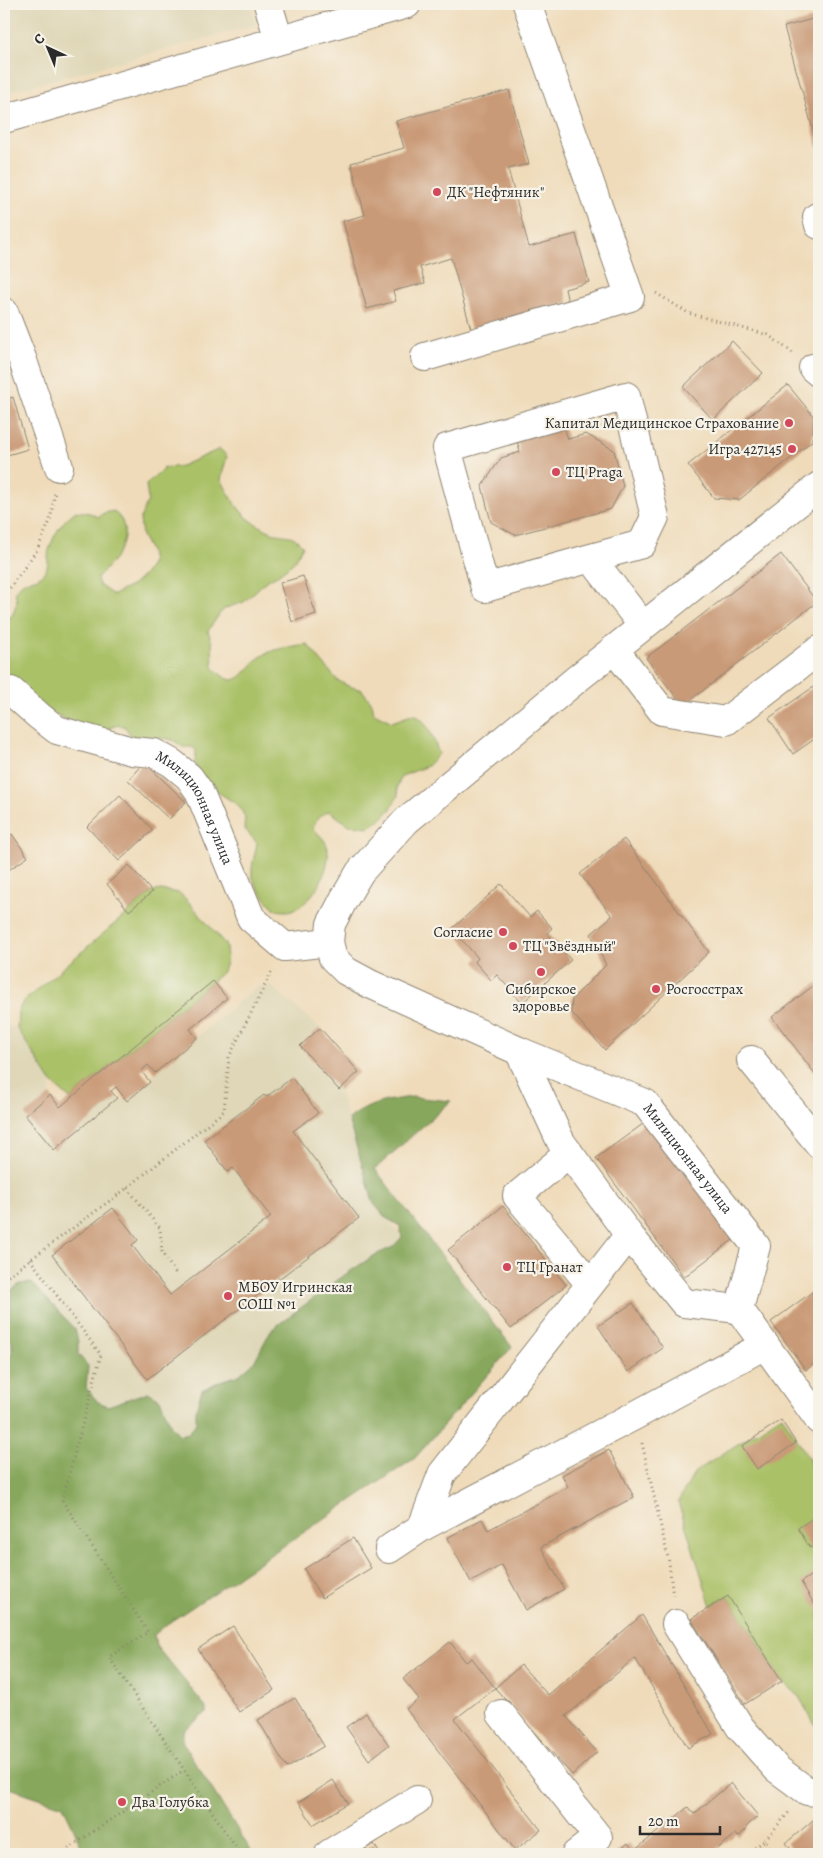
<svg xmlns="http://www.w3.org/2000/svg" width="823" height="1858" font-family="Alegreya,serif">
<rect width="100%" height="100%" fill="#f7f3e8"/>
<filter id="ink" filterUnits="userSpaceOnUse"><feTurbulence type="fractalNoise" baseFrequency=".02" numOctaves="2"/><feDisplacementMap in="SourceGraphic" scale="10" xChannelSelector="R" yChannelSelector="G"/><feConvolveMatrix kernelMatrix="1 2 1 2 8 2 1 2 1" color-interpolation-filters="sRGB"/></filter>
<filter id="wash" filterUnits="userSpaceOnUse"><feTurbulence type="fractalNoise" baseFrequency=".0096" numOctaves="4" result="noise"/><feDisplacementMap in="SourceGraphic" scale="20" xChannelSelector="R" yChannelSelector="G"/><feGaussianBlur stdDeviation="1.12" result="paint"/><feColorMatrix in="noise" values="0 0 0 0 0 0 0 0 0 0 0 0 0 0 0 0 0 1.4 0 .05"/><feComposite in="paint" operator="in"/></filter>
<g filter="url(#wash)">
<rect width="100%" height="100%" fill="#efdbba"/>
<!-- built -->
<g fill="#dfd7b7">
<polygon points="4,4 250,4 256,25 4,93"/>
<polygon points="270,985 320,1028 359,1072 339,1090 374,1204 504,1356 415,1458 4,1422 4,1025 17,1028 51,1082 50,1095 25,1115 54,1150 117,1098 127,1100 150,1082 155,1073 256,987"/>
</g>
<!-- green -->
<g fill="#aac167" stroke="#6a7649">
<path d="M220,449l7,7 -6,23c14,27 22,41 51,53 16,7 17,-2 31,14l-10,17 -14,11 -13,7 -22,21 -18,6 -6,5 -12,18 4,12 1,24c5,5 11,12 19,13 10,0 19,-16 27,-22 13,-10 32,-11 48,-14l30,36 11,6 14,4 10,13 2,10 18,9 22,-8c14,7 20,26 25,40l-12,12 -25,10 -5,11 1,9 -8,14 -11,11 -10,6 -20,-2 -20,-14c-9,4 -13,8 -16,17 4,5 13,12 14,18 6,20 -13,55 -32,63 -6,3 -12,2 -19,1 -9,-9 -21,-22 -24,-36 -1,-9 4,-22 5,-31l-13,-15 1,-11 -6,-11 -24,-16 -17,-18 -3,-9 1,-13 -4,-3h-9l-10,-7 -13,-2 -6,3 -21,-3 -9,-12 -6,-1 -23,8 -72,-34 -19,-22v-56l8,-5 5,-14 -2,-11c3,-4 7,-9 12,-10 7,-2 12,-2 17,-9 6,-7 3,-15 5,-22 5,-16 13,-29 27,-39l14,2 8,4 6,-4 10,-2c2,3 6,6 8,10 9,22 -11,43 -25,57l2,7 14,10 20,-10 11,-10 8,-12 -2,-12 -8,-15 -2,-17 8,-19 -2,-15c5,-7 13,-10 18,-17l17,-2z"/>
<path d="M161,890l18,3 8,7 38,44c3,11 2,19 -3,29l-152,126 -19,-17 -34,-54 1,-17 5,-9 129,-110z"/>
<polygon points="782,1415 809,1459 819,1491 819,1732 798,1695 782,1681 728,1596 711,1606 678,1502 695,1472"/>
</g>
<!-- forest -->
<path fill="#87a75c" stroke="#596944" d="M412,1097l39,4 -76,68 137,178 -97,111 -248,166 -13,11 2,11 50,61v6l-23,18v12l70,111h-169l-10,-25 -11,-23 -59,-20v-419l8,-14v-11l-8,-8v-39l16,-11 12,-1 43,46 3,13v12l10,12 -2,22 12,14 10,4 40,-14 12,7 11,27 9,9 9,-2 7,-10v-14l6,-19 18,-9 19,-6 15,-13 17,-32 75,-56 29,-19 18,-8 9,-10 -2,-11 -14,-8 -12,-14 -26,-85c25,-17 35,-18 64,-22z"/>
<g id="blocks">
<!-- building -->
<g fill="#c99a77">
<polygon points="819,17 819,151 784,27"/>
<polygon points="509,90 529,164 508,169 529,247 576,234 589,282 565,289 568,302 471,329 451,258 420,267 425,283 393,291 396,301 367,309 343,221 365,215 351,163 404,148 396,121"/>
<polygon points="732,341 763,373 713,420 683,387"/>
<polygon points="788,385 814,417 812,441 739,500 714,498 688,465"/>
<polygon points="13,397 28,449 4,456 4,400"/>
<polygon points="563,424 568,439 586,434 614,450 623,486 611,509 515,535 491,522 482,486 501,458 520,452 516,437"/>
<polygon points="781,554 817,602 683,706 646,658"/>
<polygon points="303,576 316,614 292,622 280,583"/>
<polygon points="819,683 819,736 793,754 769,718"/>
<polygon points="144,762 186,802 169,819 128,780"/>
<polygon points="120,795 153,830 119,861 87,827"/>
<polygon points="12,834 28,857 4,873 4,840"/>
<polygon points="624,839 709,952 605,1050 571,1012 572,999 606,965 591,934 612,916 580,874"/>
<polygon points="129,865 152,892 129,911 107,884"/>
<polygon points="501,884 530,917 537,911 552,928 547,933 571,960 522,1003 497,975 491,980 475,962 478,958 452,929"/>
<polygon points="213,981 227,998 190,1029 197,1038 155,1073 148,1065 141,1071 150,1082 127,1101 116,1087 111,1091 117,1098 54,1150 25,1115 50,1095 60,1107"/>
<polygon points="817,983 819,986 819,1079 772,1017"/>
<polygon points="320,1028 359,1072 339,1090 300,1046"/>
<polygon points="292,1078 318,1113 293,1131 359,1218 147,1379 52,1255 113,1208 138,1240 132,1245 170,1295 271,1217 233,1168 228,1172 204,1140 264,1095 266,1097"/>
<polygon points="647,1121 734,1239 684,1277 596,1158"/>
<polygon points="503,1206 566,1285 511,1329 448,1250"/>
<polygon points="819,1287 819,1360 806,1370 771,1322"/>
<polygon points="633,1303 663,1348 628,1372 598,1326"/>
<polygon points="781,1420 796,1443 757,1469 742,1446"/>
<polygon points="609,1450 634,1497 541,1547 564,1589 526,1610 502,1565 471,1582 447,1538 482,1519 488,1530 568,1487 562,1475"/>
<polygon points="819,1514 819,1542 810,1548 798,1528"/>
<polygon points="353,1538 371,1568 322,1598 304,1569"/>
<polygon points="819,1570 819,1612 801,1582"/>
<polygon points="728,1596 782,1681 745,1704 691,1619"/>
<polygon points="642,1615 713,1734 688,1748 635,1658 566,1716 597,1752 572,1775 495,1688 521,1665 548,1695"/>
<polygon points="233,1626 274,1690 239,1712 198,1649"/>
<polygon points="450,1642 466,1662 472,1658 495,1688 455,1719 541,1830 515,1850 406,1709 419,1699 403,1679"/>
<polygon points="295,1698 324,1746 287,1768 258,1720"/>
<polygon points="366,1713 389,1745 369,1760 346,1727"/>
<polygon points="333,1780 348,1803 313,1825 299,1802"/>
<polygon points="731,1783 758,1816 746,1827 747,1829 738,1837 736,1834 711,1854 615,1854 628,1843 634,1851 688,1807 694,1814"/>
<polygon points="819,1815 819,1854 795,1854 786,1843"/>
<polygon points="374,1844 380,1854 356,1854"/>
</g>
</g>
</g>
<g filter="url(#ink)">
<use href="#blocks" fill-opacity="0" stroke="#8d8372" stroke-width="1"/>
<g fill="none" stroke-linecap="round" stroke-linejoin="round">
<defs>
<g id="minor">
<polyline points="268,4 279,40"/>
<polyline points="4,119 407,4"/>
<polyline points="817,217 819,225"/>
<polyline points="4,312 22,358 59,467"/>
<polyline points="425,357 630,297 527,4"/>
<polyline points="813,368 819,373"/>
<path id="s1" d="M819,486l-241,192 -172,143 -46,51 -16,27 -13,25 -2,18 4,16 13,13 24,13 149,67 126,52 111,143 -17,63 80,111"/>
<polyline points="591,558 642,544 655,517 626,396 447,448 485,588 591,558 643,626"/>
<polyline points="614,649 662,711 726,721 819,650"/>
<path id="s2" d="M11,691l28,25 18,14 75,21 22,2 18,10 17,14 10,14 52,127 34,29 44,-5"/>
<polyline points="519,1051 561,1142 629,1235 684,1303 739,1309"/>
<polyline points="751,1060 819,1144"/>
<polyline points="569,1153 517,1196 590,1284"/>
<polyline points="422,1527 442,1474 629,1235"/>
<polyline points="389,1549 422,1527 636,1415 765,1345"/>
<polyline points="676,1624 740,1727 777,1769 807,1791 819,1792"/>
<polyline points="501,1714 598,1837 576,1854"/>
<polyline points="329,1854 417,1800"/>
</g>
</defs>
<!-- minor casing -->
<use href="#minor" stroke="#8d8372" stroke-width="30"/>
<!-- path -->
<g stroke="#8d8372" stroke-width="3" stroke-dasharray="1 4" stroke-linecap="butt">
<polyline points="656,293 688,313 768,335 793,353"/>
<polyline points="4,596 37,550 50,521 55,492"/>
<polyline points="127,1188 160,1228 162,1253 176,1274"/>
<polyline points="30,1259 101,1355 62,1500 148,1632 109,1657 240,1854"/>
<polyline points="4,1279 127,1188 224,1111 229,1057 273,969"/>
<polyline points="642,1443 669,1562 673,1598"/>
<polyline points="765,1840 790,1811"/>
<polyline points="60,1854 184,1770"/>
<polyline points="747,1854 765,1840 776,1854"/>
</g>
<!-- minor -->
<use href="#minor" stroke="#fff" stroke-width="28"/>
</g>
</g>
<!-- markers -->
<g fill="#d1495b" stroke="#f7f3e8" stroke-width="2">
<circle cx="437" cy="192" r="5"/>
<circle cx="789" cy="423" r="5"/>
<circle cx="792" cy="449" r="5"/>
<circle cx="556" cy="472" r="5"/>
<circle cx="503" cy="932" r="5"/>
<circle cx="513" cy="946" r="5"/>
<circle cx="541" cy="972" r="5"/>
<circle cx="656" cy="989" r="5"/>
<circle cx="507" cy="1267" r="5"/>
<circle cx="228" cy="1296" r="5"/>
<circle cx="122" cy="1802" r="5"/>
</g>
<g text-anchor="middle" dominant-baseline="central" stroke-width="4.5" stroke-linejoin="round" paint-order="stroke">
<!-- poi labels -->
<g font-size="15" fill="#2b2b2b" stroke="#f7f3e8" text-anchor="start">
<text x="447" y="192">ДК "Нефтяник"</text>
<text x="779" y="423" text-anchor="end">Капитал Медицинское Страхование</text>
<text x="782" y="449" text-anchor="end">Игра 427145</text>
<text x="566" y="472">ТЦ Praga</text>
<text x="493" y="932" text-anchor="end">Согласие</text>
<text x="523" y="946">ТЦ "Звёздный"</text>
<text x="541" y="989" text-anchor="middle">Сибирское<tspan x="541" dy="17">здоровье</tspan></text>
<text x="666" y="989">Росгосстрах</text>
<text x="517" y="1267">ТЦ Гранат</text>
<text x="238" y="1287">МБОУ Игринская<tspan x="238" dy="17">СОШ №1</tspan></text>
<text x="132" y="1802">Два Голубка</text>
</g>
<!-- street labels -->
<g font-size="15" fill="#2b2b2b" stroke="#f7f3e8">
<text stroke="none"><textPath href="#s2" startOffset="231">Милиционная улица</textPath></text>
<text stroke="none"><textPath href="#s1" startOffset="1110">Милиционная улица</textPath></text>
</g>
</g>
<!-- margin -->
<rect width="823" height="1858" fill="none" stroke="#f7f3e8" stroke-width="20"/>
<!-- north arrow -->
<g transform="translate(48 48) rotate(316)" stroke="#f7f3e8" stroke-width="4" paint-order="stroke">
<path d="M0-4L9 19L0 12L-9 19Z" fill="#2b2b2b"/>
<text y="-8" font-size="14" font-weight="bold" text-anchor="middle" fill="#2b2b2b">С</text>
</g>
<!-- scale -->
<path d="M640 1826v8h80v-8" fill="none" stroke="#2b2b2b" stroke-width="2.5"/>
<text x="648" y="1826" font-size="15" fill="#2b2b2b" stroke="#f7f3e8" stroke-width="4" paint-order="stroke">20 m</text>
</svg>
